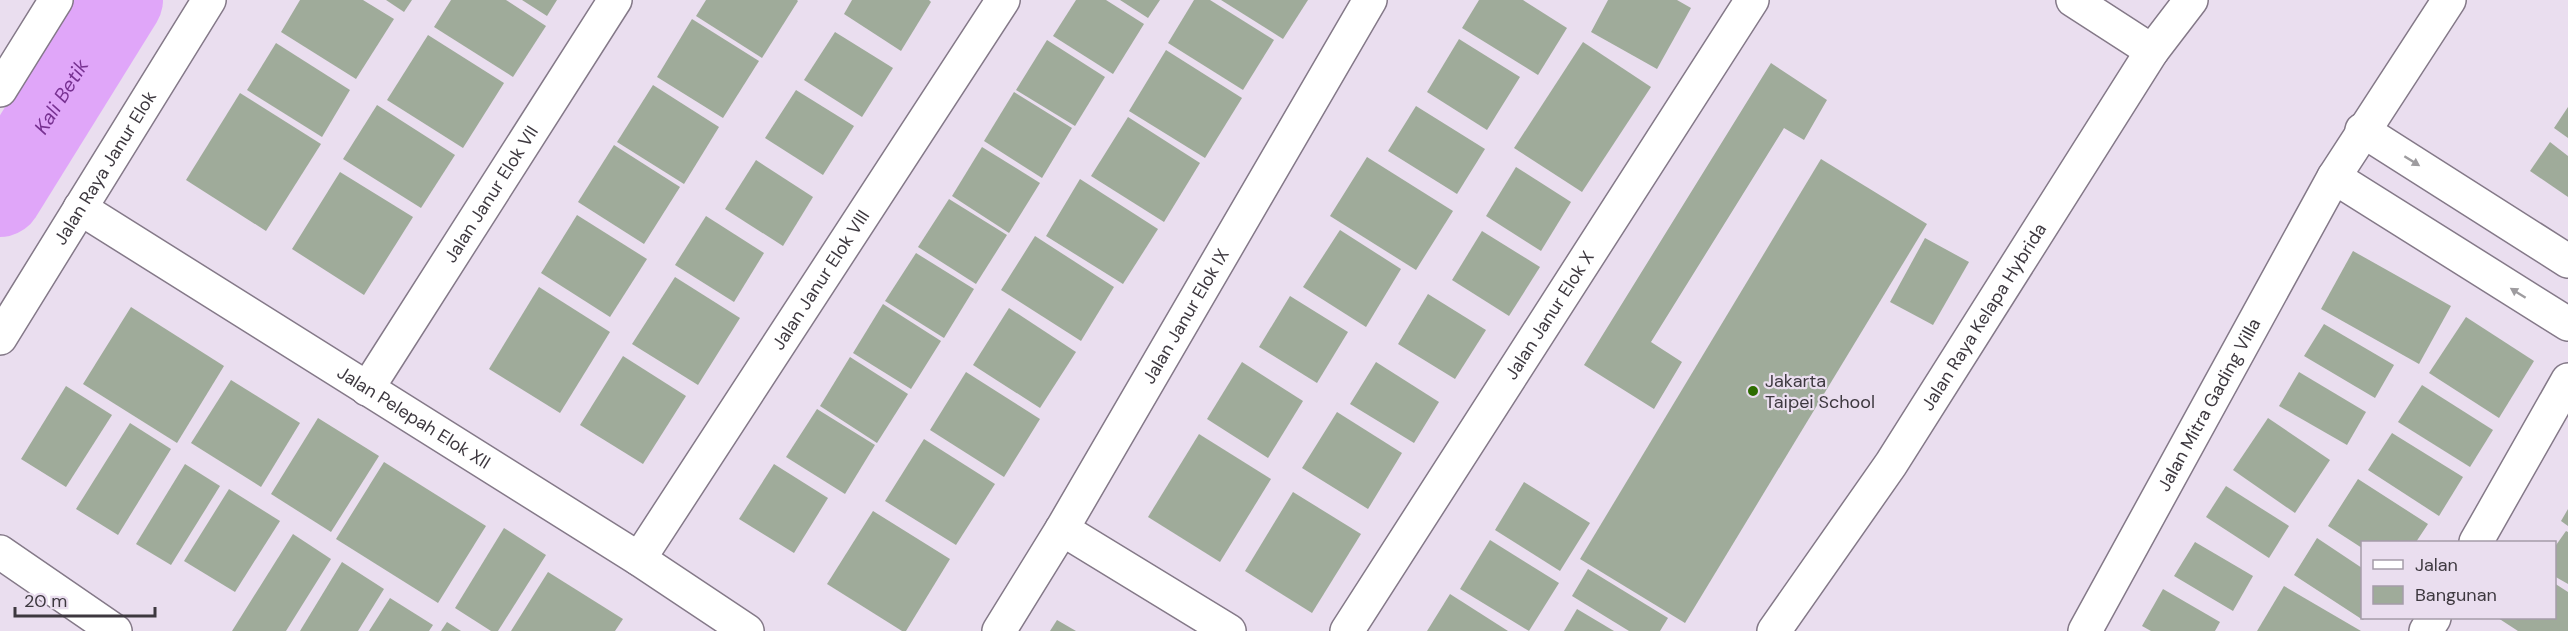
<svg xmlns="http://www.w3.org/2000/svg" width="2568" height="631" font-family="'DM Sans',sans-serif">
<rect width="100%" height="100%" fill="#eadeef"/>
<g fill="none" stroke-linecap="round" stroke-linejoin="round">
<!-- river -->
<path stroke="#e0a6f9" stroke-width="84" id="s1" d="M0,195l121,-195"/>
</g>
<!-- building -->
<g fill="#9fab9a">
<polygon points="300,0 363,0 394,19 356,79 281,32"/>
<polygon points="386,0 412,0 404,12"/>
<polygon points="451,0 506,0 546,26 513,77 434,27"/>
<polygon points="522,0 557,0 547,16"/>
<polygon points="706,0 797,0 798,1 762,58 696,16"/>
<polygon points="852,0 929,0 931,2 901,51 844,14"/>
<polygon points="1076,0 1106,0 1144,24 1113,74 1053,36"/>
<polygon points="1120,0 1160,0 1148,18"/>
<polygon points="1194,0 1210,0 1274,40 1243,90 1168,43"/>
<polygon points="1221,0 1308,0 1283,39"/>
<polygon points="1479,0 1523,0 1567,28 1538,75 1462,28"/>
<polygon points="1608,0 1677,0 1691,8 1657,69 1591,32"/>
<polygon points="692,19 759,61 723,118 657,77"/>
<polygon points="835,32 893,68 862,117 804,80"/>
<polygon points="428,35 504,83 463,148 387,100"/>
<polygon points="1459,39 1520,77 1487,130 1427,92"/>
<polygon points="1047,40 1105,77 1075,126 1016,90"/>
<polygon points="1583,42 1651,87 1582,192 1514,148"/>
<polygon points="276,43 350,90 322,137 247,90"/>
<polygon points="1166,50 1242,98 1205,158 1129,111"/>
<polygon points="1771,63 1827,100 1804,140 1784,128 1651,342 1682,362 1654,409 1584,365"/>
<polygon points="653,85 719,127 684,184 617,142"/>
<polygon points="796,90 854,126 823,175 765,138"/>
<polygon points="1014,92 1072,128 1042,178 984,141"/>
<polygon points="240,93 321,144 266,231 186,180"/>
<polygon points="377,105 455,155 421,208 343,159"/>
<polygon points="1416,106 1485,149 1457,194 1388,151"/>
<polygon points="2568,107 2568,138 2554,128"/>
<polygon points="1128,117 1200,163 1164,222 1091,176"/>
<polygon points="2550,142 2568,156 2568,197 2530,171"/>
<polygon points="614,145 680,187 644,244 578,202"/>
<polygon points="982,147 1040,183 1009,233 952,196"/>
<polygon points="1367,157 1453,211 1416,270 1330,216"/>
<polygon points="1821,159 1927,224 1685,623 1580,559"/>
<polygon points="756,160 813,197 783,246 725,209"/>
<polygon points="1516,167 1571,202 1541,251 1486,216"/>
<polygon points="340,172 413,217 364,295 292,249"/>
<polygon points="1080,179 1158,229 1123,284 1046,236"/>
<polygon points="949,199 1007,235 976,284 918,247"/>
<polygon points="577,215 647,259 610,317 541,273"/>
<polygon points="706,216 764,253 734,302 675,265"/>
<polygon points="1340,230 1401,269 1366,327 1303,287"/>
<polygon points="1482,231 1540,267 1509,316 1452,280"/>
<polygon points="1035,236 1114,287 1081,341 1001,290"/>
<polygon points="1925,238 1969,262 1933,325 1890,302"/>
<polygon points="2353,251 2451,306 2419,364 2321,309"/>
<polygon points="916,253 974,289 944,338 885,301"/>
<polygon points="675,277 740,318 698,385 632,344"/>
<polygon points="539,287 610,332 560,413 489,369"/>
<polygon points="1428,294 1486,330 1455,379 1398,344"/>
<polygon points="1290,296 1348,332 1317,383 1259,347"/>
<polygon points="883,304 941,341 911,389 853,353"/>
<polygon points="131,307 224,366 177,443 83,384"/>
<polygon points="1009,308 1076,352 1040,408 973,365"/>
<polygon points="2466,317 2534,361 2499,418 2429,373"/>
<polygon points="2324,324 2394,365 2375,398 2304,356"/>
<polygon points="623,356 686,396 643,464 580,425"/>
<polygon points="850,357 908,394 877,443 820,406"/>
<polygon points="1242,362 1303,401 1268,458 1207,419"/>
<polygon points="1376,362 1439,402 1414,443 1350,404"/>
<polygon points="966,372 1040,419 1004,477 930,430"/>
<polygon points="2299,372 2366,412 2347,445 2279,406"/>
<polygon points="231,380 300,423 261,487 191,443"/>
<polygon points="2422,385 2493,430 2470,467 2398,422"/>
<polygon points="66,386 112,415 66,487 21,459"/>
<polygon points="817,409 875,445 845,494 786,457"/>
<polygon points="1337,412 1402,453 1368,509 1302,468"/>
<polygon points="318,418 379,456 331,532 271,494"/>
<polygon points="2268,418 2330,460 2295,513 2233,470"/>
<polygon points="130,423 171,449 118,535 76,509"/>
<polygon points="2392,433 2463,477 2439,516 2368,470"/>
<polygon points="1199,434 1271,479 1220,562 1148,517"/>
<polygon points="924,439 995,484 956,545 885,501"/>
<polygon points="384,462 486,526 438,603 336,539"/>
<polygon points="185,464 220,486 171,565 136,544"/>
<polygon points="774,464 828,498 794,553 739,519"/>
<polygon points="2358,479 2428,524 2416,542 2362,542 2362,548 2328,526"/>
<polygon points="1524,482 1590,523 1560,571 1495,530"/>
<polygon points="2226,486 2289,526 2269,558 2206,517"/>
<polygon points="229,489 280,521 235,592 184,561"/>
<polygon points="1293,492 1361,534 1312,613 1245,571"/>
<polygon points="2568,509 2568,526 2561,521"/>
<polygon points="873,511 950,559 906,631 902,631 827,584"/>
<polygon points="504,528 546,555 498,631 491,631 455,608"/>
<polygon points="2566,531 2568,532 2568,584 2554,576 2554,548"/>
<polygon points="293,534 331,559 286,631 232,631"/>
<polygon points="2317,538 2362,568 2362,618 2365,618 2363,620 2294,575"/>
<polygon points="1490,540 1559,583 1529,631 1460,589"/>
<polygon points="2195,542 2253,576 2233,611 2174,576"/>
<polygon points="342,562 384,589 358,631 300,631"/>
<polygon points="1588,569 1668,618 1660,631 1629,631 1572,596"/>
<polygon points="548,572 623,619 615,631 511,631"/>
<polygon points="2554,583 2568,592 2568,631 2518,631 2498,618 2554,618"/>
<polygon points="2284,586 2361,631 2257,631"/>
<polygon points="2163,589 2220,622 2215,631 2151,631 2142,626"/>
<polygon points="1450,594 1508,631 1427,631"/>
<polygon points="390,598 433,625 429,631 369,631"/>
<polygon points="1577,609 1614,631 1564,631"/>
<polygon points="1057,620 1076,631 1050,631"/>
<polygon points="447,622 461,631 441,631"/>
</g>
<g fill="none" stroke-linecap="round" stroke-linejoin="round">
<defs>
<g id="minor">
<polyline points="2073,0 2152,51"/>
<polyline points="0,90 56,0"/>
<polyline points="2362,130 2568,261"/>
<polyline points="2334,177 2568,324"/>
<path id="s2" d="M80,208l559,351 108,72"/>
<path id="s3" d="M0,338l209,-338"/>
<path id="s4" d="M367,389l248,-389"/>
<polyline points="1062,529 1229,631"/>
<polyline points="2476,542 2568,380"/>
<polyline points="0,552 115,631"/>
<path id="s5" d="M639,559l364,-559"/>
<path id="s6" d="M999,631l63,-102 308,-529"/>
<path id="s7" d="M1347,631l405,-631"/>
<path id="s8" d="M1774,631l117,-167 261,-413 39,-51"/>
<path id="s9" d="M2085,631l249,-454 115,-177"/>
<polyline points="2426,631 2434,618"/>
</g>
</defs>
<!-- minor casing -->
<use href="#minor" stroke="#847988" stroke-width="36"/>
<!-- minor -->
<use href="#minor" stroke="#fff" stroke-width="33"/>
</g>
<!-- one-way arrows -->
<defs><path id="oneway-solid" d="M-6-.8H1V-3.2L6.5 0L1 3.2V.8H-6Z" transform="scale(1.5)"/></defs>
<g fill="#9e9c9f">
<use href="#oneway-solid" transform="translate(2412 161) rotate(32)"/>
<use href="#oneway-solid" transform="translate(2518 293) rotate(-148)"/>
</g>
<!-- markers -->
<circle fill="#2d6c00" stroke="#eadeef" stroke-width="2" cx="1753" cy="391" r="6"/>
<g text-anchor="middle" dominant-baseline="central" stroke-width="4.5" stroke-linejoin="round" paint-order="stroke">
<!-- street labels -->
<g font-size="18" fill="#3d383f" stroke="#eadeef">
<text stroke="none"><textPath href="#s3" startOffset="200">Jalan Raya Janur Elok</textPath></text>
<text stroke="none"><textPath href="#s4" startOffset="231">Jalan Janur Elok VII</textPath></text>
<text stroke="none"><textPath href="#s5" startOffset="333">Jalan Janur Elok VIII</textPath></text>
<text stroke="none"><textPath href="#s6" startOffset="366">Jalan Janur Elok IX</textPath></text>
<text stroke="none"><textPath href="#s7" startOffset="375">Jalan Janur Elok X</textPath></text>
<text stroke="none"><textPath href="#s8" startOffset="378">Jalan Raya Kelapa Hybrida</textPath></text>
<text stroke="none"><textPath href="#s9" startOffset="258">Jalan Mitra Gading Villa</textPath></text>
<text stroke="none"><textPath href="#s2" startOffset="394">Jalan Pelepah Elok XII</textPath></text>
</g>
<!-- poi labels -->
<g font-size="18" fill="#3d383f" stroke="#eadeef" text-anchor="start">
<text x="1765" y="381">Jakarta<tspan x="1765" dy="21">Taipei School</tspan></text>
</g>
<!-- water labels -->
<g font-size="20" font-style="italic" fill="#773191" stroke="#eadeef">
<text stroke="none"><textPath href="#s1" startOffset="116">Kali Betik</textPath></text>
</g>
</g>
<!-- legend -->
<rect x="2361" y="541" width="195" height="78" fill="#eadeef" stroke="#a59ca9" stroke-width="1.5"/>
<rect x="2373" y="560" width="30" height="9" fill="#ffffff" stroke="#a59ca9" stroke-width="1.5"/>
<text x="2415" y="571" font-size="18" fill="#3d383f">Jalan</text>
<rect x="2373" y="586" width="30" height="18" fill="#9fab9a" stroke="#a59ca9" stroke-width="1.5"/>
<text x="2415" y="601" font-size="18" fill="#3d383f">Bangunan</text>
<!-- scale -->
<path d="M15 607v9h140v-9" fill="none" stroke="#3d383f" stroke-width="3"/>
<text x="24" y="607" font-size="18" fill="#3d383f" stroke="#eadeef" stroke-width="4.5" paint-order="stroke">20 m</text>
</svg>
